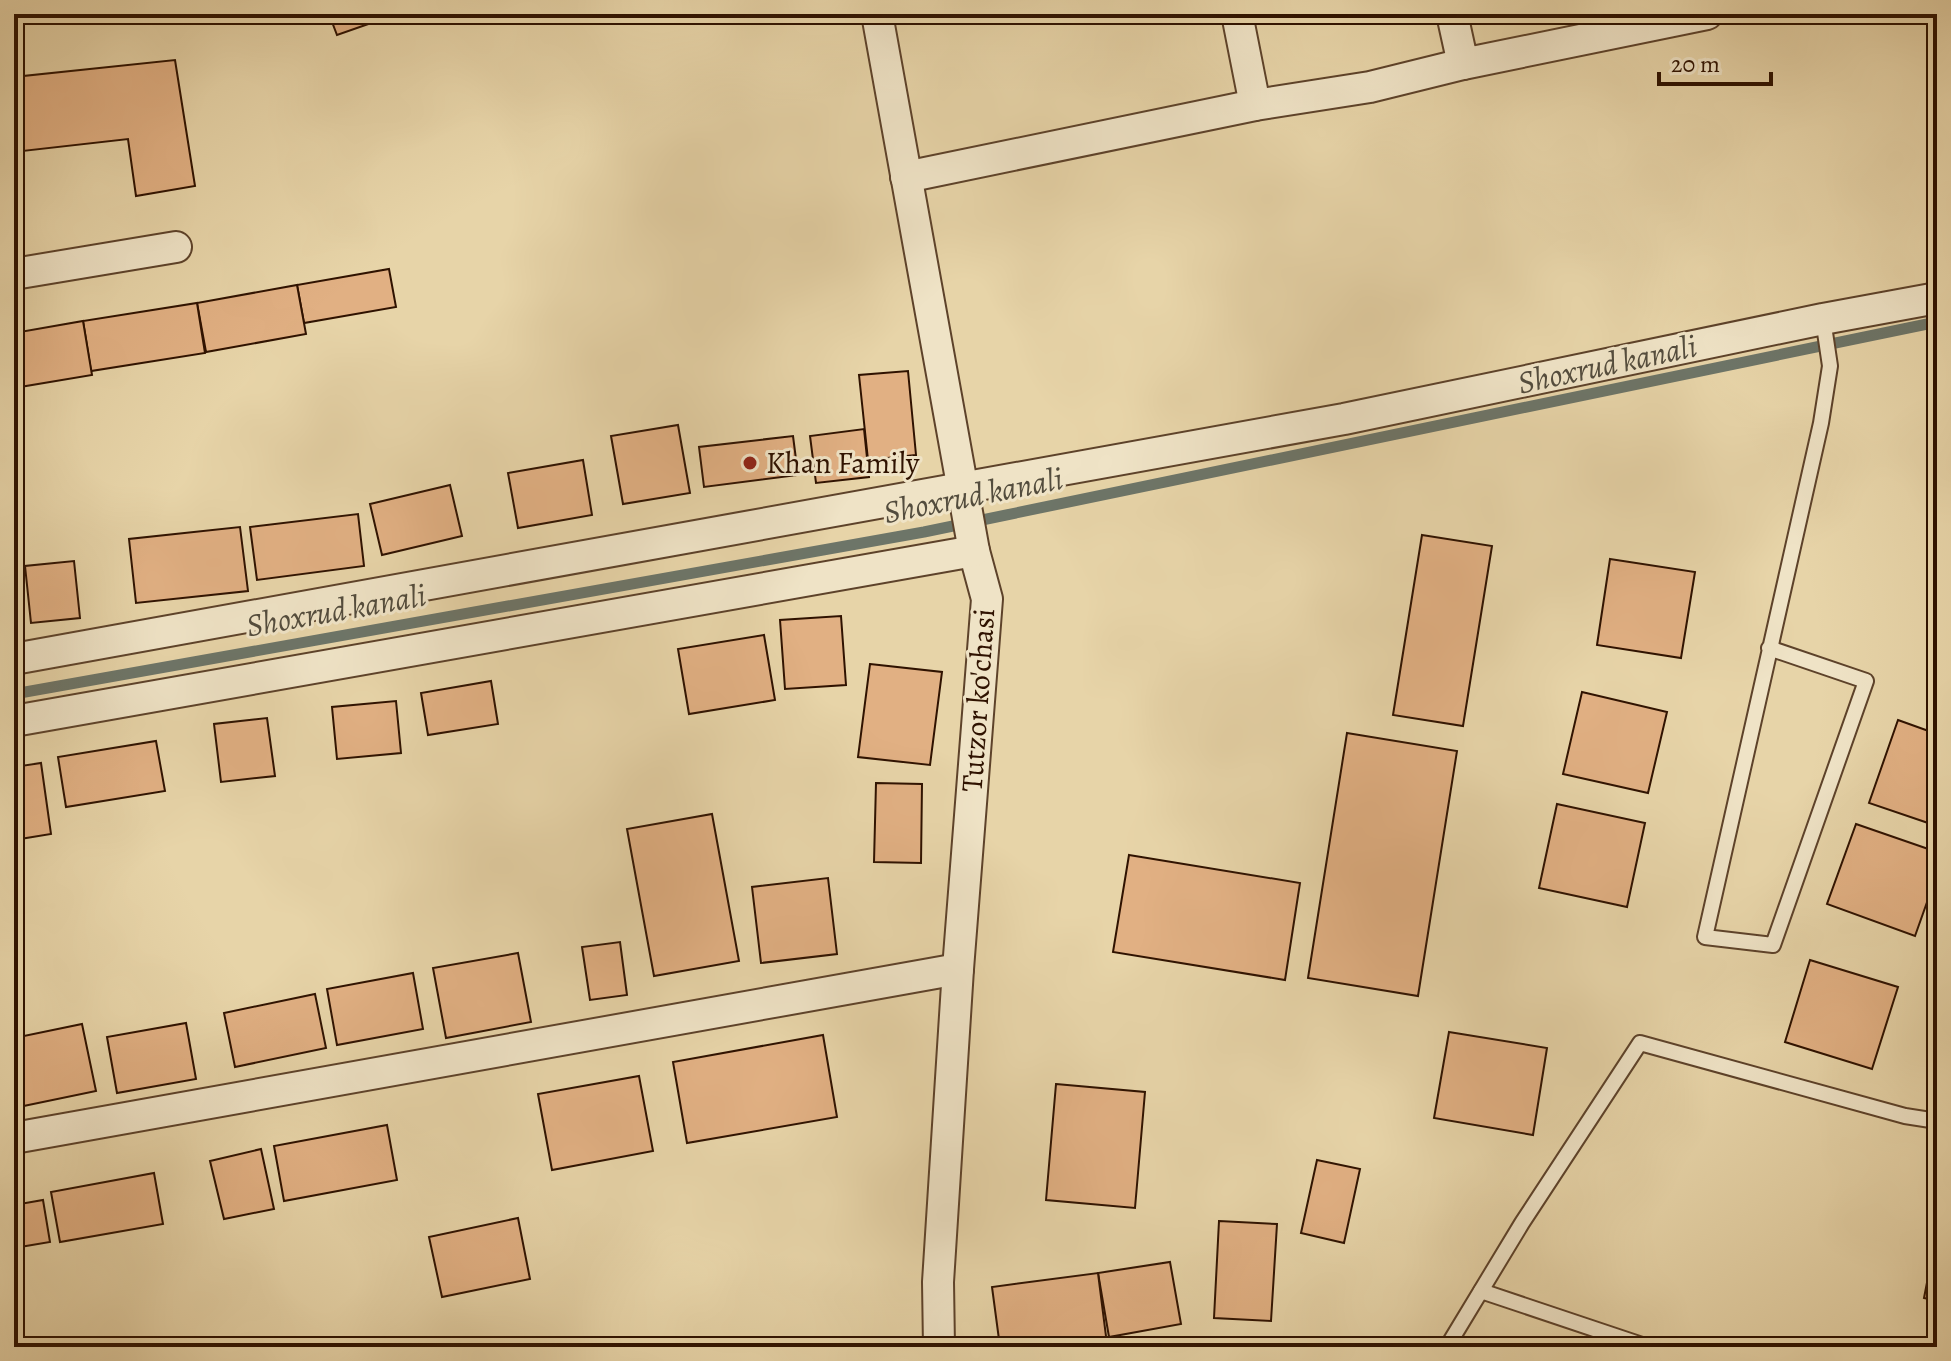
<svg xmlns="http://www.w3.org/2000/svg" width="1951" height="1361" font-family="Alegreya,serif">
<rect width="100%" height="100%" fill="#e7d4a8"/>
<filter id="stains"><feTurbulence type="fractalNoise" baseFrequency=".0025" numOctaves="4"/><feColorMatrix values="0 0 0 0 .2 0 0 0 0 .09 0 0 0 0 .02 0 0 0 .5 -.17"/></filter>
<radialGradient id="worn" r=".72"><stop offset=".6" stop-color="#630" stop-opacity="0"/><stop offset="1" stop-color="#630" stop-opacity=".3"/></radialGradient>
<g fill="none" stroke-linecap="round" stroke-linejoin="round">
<!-- stream -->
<polyline stroke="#6d7568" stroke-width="11" points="14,694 924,532 1937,322"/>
</g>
<!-- building -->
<g fill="#e1b083" stroke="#2f1200" stroke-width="2">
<polygon points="329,14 397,14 337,35"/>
<polygon points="175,60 195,186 136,196 128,139 14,152 14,77"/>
<polygon points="389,269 396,307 304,323 297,285"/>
<polygon points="297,285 306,334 206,352 197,303"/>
<polygon points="197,303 205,353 91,371 83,321"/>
<polygon points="83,321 92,375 14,388 14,333"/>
<polygon points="908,371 916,455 868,460 859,375"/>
<polygon points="678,425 690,493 623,504 611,436"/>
<polygon points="864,429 869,477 816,483 810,436"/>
<polygon points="793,436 798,475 704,487 699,447"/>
<polygon points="583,460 592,515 518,528 508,473"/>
<polygon points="450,485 462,536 382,555 370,504"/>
<polygon points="358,514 364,566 257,580 250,527"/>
<polygon points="240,527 248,591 136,603 129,539"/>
<polygon points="1422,535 1492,546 1463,726 1393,715"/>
<polygon points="1610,559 1695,572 1681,658 1597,645"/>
<polygon points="74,561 80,618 31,623 25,566"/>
<polygon points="841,616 846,685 785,689 780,620"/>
<polygon points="764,635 775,700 689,714 678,649"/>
<polygon points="870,664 942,672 930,765 858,757"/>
<polygon points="491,681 498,724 428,735 421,693"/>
<polygon points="1582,692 1667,712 1648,793 1563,774"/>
<polygon points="396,701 401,753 337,759 332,707"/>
<polygon points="267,718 275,776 221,782 214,724"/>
<polygon points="1898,720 1937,734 1937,826 1869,803"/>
<polygon points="1347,733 1457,751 1418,996 1308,978"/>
<polygon points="156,741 165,791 66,807 58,757"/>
<polygon points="41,763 51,834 14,840 14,767"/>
<polygon points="876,783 922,784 921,863 874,862"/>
<polygon points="1557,804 1645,823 1627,907 1539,888"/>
<polygon points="712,814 739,961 654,976 627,829"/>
<polygon points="1856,824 1937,852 1937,874 1915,936 1827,904"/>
<polygon points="1129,855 1300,883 1285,980 1113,952"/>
<polygon points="828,878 837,954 761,963 752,887"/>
<polygon points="620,942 627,995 590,1000 582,947"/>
<polygon points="518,953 531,1022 446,1038 433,968"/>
<polygon points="1810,960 1898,987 1872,1069 1785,1042"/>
<polygon points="413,973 423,1029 337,1045 327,989"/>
<polygon points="315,994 326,1048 235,1067 224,1013"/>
<polygon points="186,1023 196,1079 117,1093 107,1037"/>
<polygon points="82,1024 96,1091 14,1108 14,1038"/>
<polygon points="1449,1032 1547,1048 1533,1135 1434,1118"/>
<polygon points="823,1035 837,1117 687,1143 673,1062"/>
<polygon points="639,1076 653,1151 552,1170 538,1094"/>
<polygon points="1056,1084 1145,1092 1135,1208 1046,1200"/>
<polygon points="387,1125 397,1180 284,1201 274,1146"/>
<polygon points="261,1149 274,1209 224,1219 210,1161"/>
<polygon points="1317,1160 1360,1169 1344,1243 1301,1233"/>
<polygon points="154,1173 163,1224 60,1242 51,1192"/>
<polygon points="43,1200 50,1242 14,1248 14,1205"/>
<polygon points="518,1218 530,1279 442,1297 429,1237"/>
<polygon points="1219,1221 1277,1224 1271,1321 1214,1318"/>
<polygon points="1937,1231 1937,1301 1924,1298"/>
<polygon points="1170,1262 1181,1324 1109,1337 1098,1273"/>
<polygon points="1098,1273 1107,1344 1080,1347 1000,1347 992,1287"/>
</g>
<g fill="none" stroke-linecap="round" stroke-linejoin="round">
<defs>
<g id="lane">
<polyline points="1769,648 1866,681 1773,945 1705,937 1821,423 1830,366 1823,319"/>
<polyline points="1481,1291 1648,1347"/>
<polyline points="1447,1347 1522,1223 1640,1043 1905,1116 1937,1121"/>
</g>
<g id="street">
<polyline points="877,14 974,551 987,599 958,969 938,1282 939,1347"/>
<polyline points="1237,14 1255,105"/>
<polyline points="1452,14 1463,64 1707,14"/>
<polyline points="906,177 1255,105 1370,87 1463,64"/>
<polyline points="14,274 176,247"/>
<polyline points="14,659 1344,419 1823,319 1937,298"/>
<polyline points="14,721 974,551"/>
<polyline points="14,1138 958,969"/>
</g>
</defs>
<!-- lane casing -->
<use href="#lane" stroke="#5d422a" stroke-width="18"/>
<!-- street casing -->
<use href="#street" stroke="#5d422a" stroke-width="34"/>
<!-- lane -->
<use href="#lane" stroke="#efe3c6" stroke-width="14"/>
<!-- street -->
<use href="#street" stroke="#efe3c6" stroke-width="30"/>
</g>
<!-- markers -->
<circle fill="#8f2418" stroke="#efe3c6" stroke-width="3" cx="750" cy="463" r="8"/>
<g text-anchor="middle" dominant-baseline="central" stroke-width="6" stroke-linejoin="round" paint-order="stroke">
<!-- poi labels -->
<g font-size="30" fill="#2f1200" stroke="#efe3c6" text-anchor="start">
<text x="766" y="463">Khan Family</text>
</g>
<!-- street labels -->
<g font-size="30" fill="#2f1200" stroke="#efe3c6">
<text transform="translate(978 700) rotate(-86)">Tutzor ko'chasi</text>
</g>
<!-- water labels -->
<g font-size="32" font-style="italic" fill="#534c3d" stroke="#efe3c6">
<text transform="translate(1607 364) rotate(-12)">Shoxrud kanali</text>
<text transform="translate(973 495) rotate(-11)">Shoxrud kanali</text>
<text transform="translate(336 610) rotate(-10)">Shoxrud kanali</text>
</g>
</g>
<!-- margin -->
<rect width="1951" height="1361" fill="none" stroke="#e7d4a8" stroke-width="48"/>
<rect x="16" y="16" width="1919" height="1329" fill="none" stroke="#2f1200" stroke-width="4"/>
<rect x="24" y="24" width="1903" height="1313" fill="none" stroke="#2f1200" stroke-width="2"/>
<!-- scale -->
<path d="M1659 72v12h112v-12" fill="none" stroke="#2f1200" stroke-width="4"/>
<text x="1671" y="72" font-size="24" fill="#2f1200" stroke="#efe3c6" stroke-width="6" paint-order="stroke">20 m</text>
<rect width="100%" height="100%" filter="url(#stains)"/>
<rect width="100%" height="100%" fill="url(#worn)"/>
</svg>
